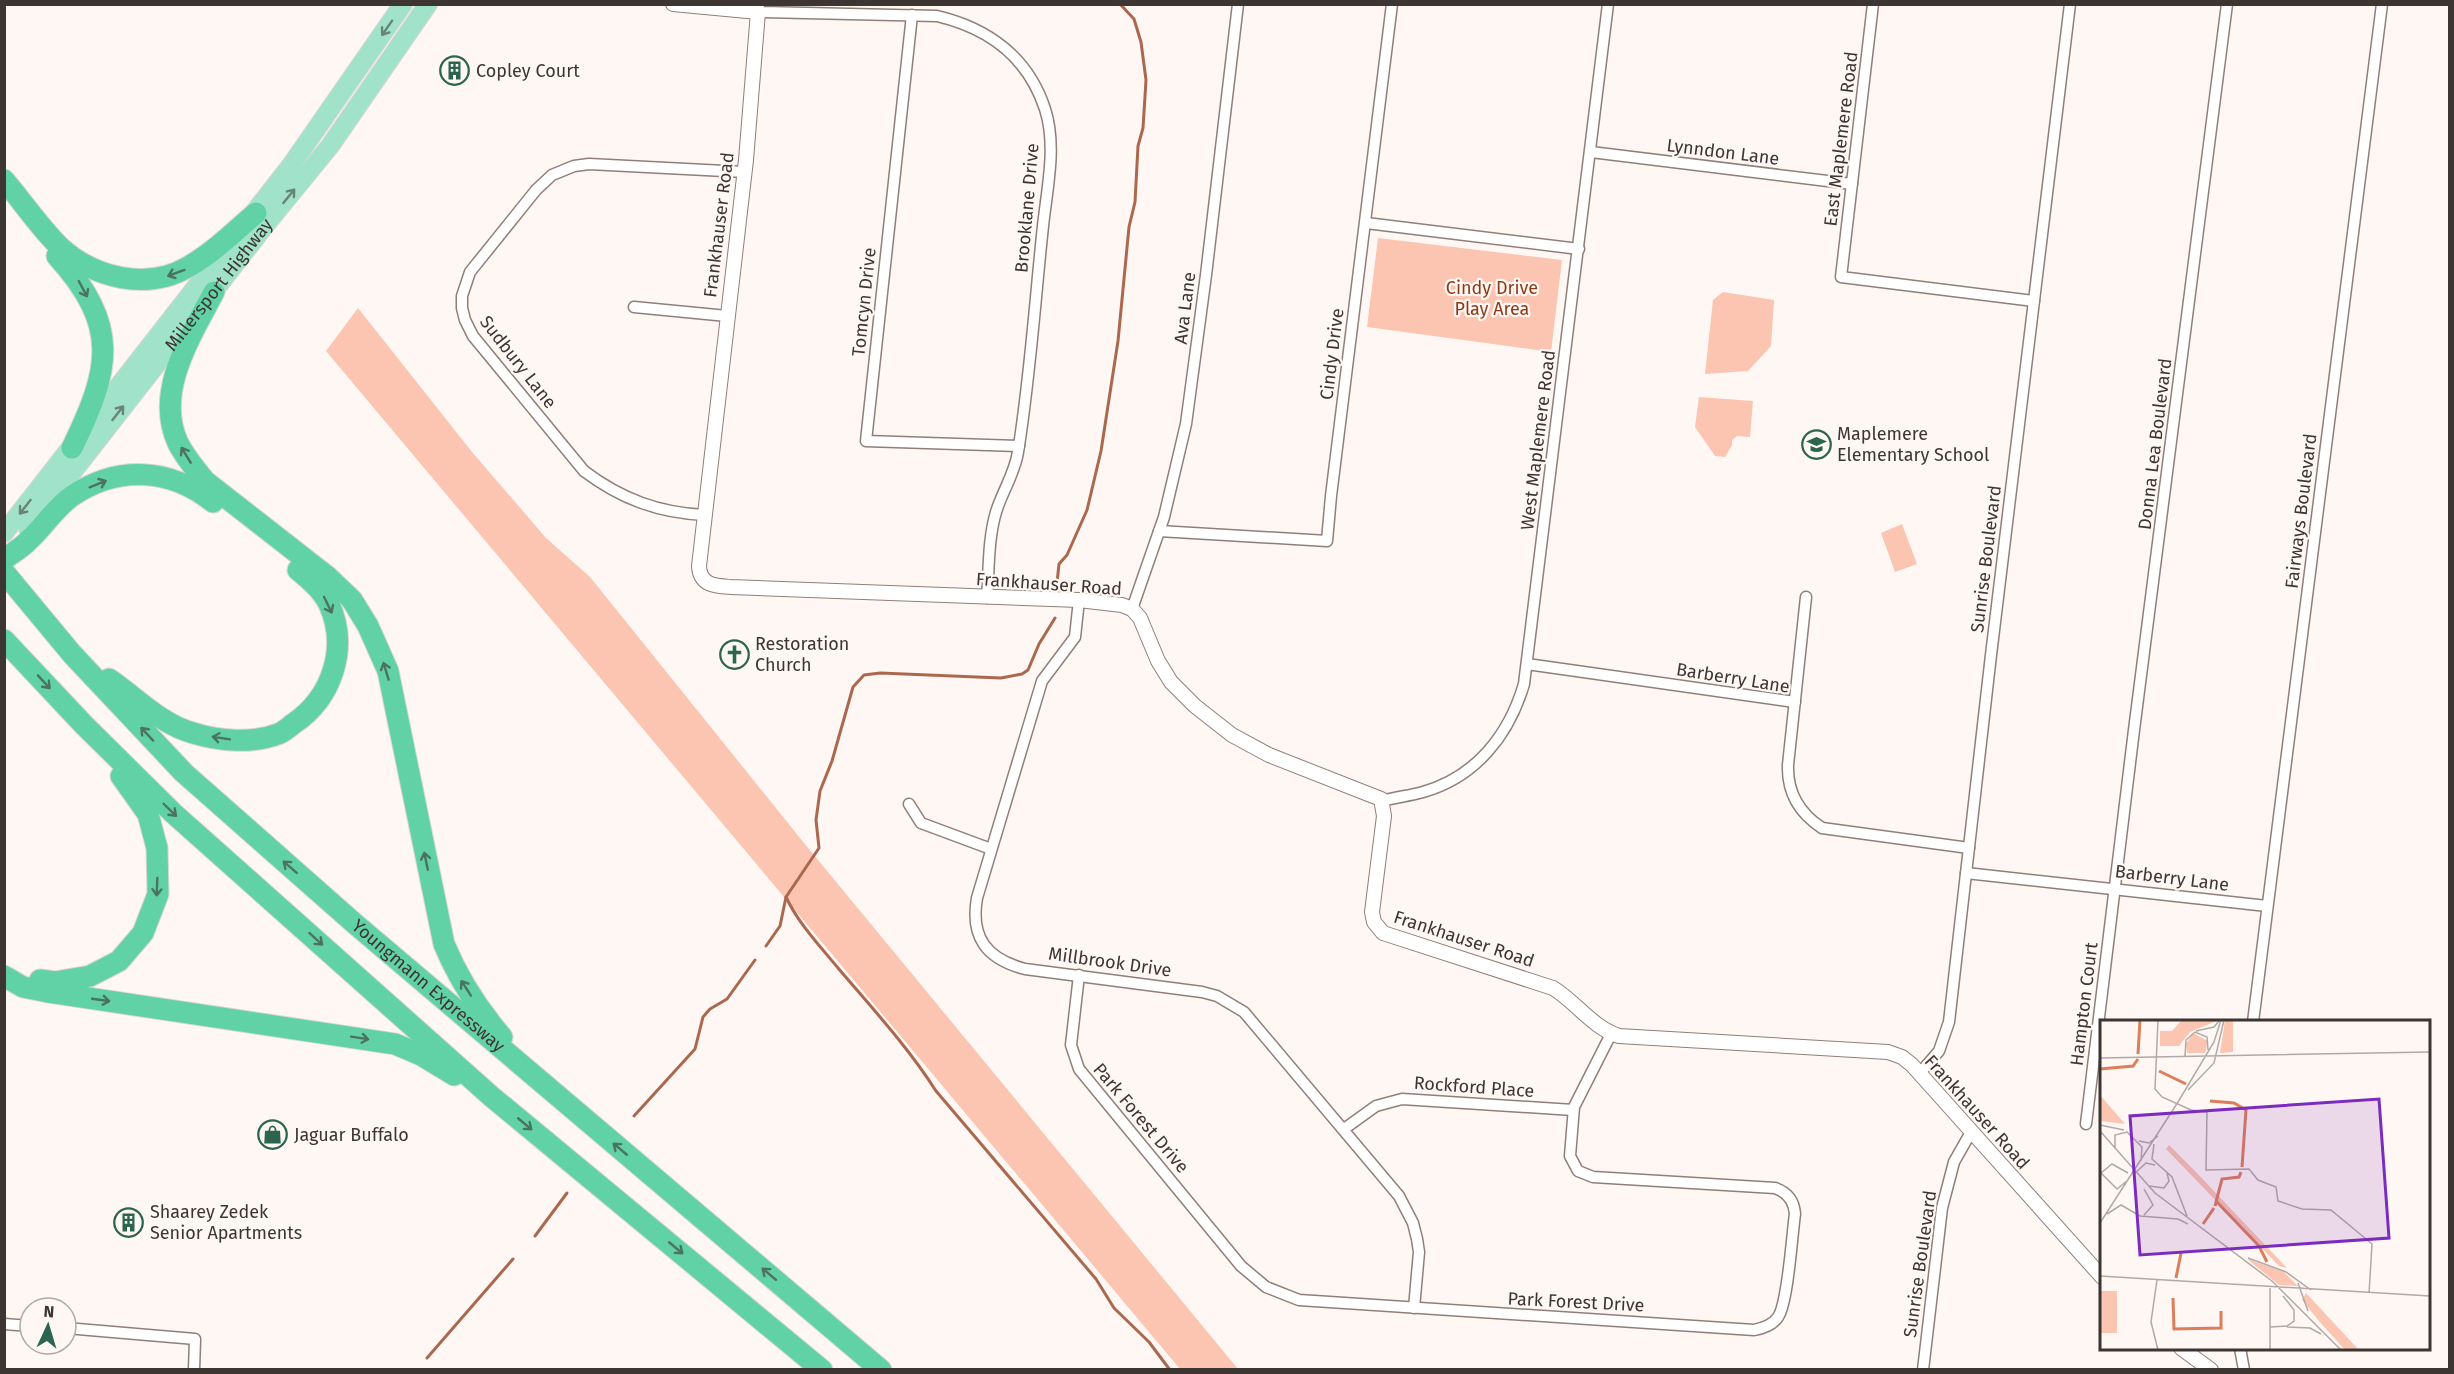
<svg xmlns="http://www.w3.org/2000/svg" width="2454" height="1374" font-family="'Fira Sans',sans-serif">
<rect width="100%" height="100%" fill="#fff7f3"/>
<!-- green -->
<g fill="#fbc5b1">
<polygon points="1378,238 1562,260 1551,352 1367,327"/>
<polygon points="1723,292 1774,300 1771,346 1748,371 1705,374 1713,300"/>
<polygon points="358,308 472,452 546,538 590,577 804,843 1238,1369 1180,1369 326,351"/>
<polygon points="1699,397 1753,401 1750,437 1737,436 1732,440 1732,445 1725,457 1715,456 1695,427"/>
<polygon points="1902,524 1917,564 1895,572 1881,533"/>
</g>
<g fill="none" stroke-linecap="round" stroke-linejoin="round">
<!-- stream -->
<g stroke="#ac684f" stroke-width="3">
<polyline points="1057,583 1059,564 1067,555 1087,510 1101,451 1118,341 1129,227 1135,202 1138,146 1143,128 1146,80 1141,42 1134,19 1120,4"/>
<path d="M786,897c12,26 34,49 52,71 34,40 70,79 98,123l160,188 18,29 35,34 21,28"/>
<polyline points="766,946 780,926 786,897 819,848 816,820 820,791 832,761 853,687 864,675 880,673 1001,678 1022,674 1028,670 1039,644 1055,618"/>
<polyline points="634,1116 695,1049 703,1017 710,1009 727,999 755,960"/>
<polyline points="535,1236 567,1193"/>
<polyline points="427,1358 513,1259"/>
</g>
<defs>
<g id="minor">
<path d="M759,4l-1,8 179,4c51,12 91,41 108,93 12,37 2,79 -2,117 -8,75 -13,152 -25,226 -3,21 -16,40 -22,60 -8,27 -7,57 -9,86"/>
<polyline points="1873,4 1841,277 2034,301"/>
<polyline points="912,15 866,441 1019,446"/>
<polyline points="1591,152 1852,184"/>
<polyline points="1366,223 1579,249"/>
<polyline points="634,307 727,316"/>
<path d="M705,515c-46,-2 -84,-16 -121,-44l-111,-135 -8,-16 -3,-12v-12l8,-24 66,-82 16,-15 22,-9 15,-2 155,8"/>
<polyline points="1159,531 1327,541 1331,496 1392,4"/>
<path d="M1806,597l-18,168c-1,28 11,48 34,63l147,20"/>
<path d="M1079,600l-4,37 -33,44 -65,217c-7,40 10,61 48,71l177,23 15,4 27,16 155,184 14,27 4,16 2,13 -5,56"/>
<polyline points="1132,609 1164,517 1186,424 1206,275 1238,4"/>
<polyline points="1527,664 1795,702"/>
<path d="M1382,801c14,-4 27,-5 41,-9 53,-15 86,-57 101,-108l84,-680"/>
<polyline points="909,804 921,823 991,849"/>
<polyline points="1966,873 2267,906"/>
<path d="M1079,975l-8,70 8,24 162,197 25,21 33,13 455,30c10,-2 19,-5 24,-13 10,-14 14,-83 17,-103 -1,-14 -8,-22 -20,-26l-182,-11 -15,-6 -8,-15 4,-49 37,-73"/>
<polyline points="2253,1022 2382,4"/>
<polyline points="1920,1073 1939,1051 1949,1022 1991,655 2070,4"/>
<polyline points="2086,1124 2134,730 2227,4"/>
<polyline points="1344,1129 1376,1106 1402,1099 1573,1110"/>
<polyline points="4,1324 30,1326"/>
<polyline points="66,1328 195,1339 194,1370"/>
<polyline points="2240,1348 2244,1370"/>
<polyline points="1923,1370 1942,1208 1954,1162 1971,1132"/>
</g>
<g id="tertiary">
<path d="M673,4l85,8 -12,148 -47,406c1,20 17,20 32,21l348,13 43,5 10,4 8,9 18,43 13,21 24,24 37,29 37,20 112,44 3,17 -12,96 2,10 9,11 170,55c23,14 40,40 66,48l269,16 14,5 10,8 190,212"/>
<polyline points="2181,1348 2211,1370"/>
</g>
<g id="primary">
<path id="s1" d="M28,529l239,-306 63,-77 98,-142"/>
<polyline points="4,533 292,164 403,4"/>
</g>
<g id="motorway">
<path d="M4,180c19,22 36,48 56,67 34,31 87,44 128,20 25,-14 46,-35 68,-54"/>
<path d="M57,256c63,70 54,112 15,192"/>
<path d="M214,292c-23,44 -60,100 -36,151 7,14 17,26 27,38l123,96 24,23 16,26 20,45 56,273c14,34 34,65 58,93"/>
<path d="M4,559c9,-6 19,-12 26,-20 15,-14 25,-31 42,-43 46,-31 98,-28 141,6"/>
<path id="s2" d="M4,572l68,82 112,119 170,150 527,447"/>
<polyline points="4,640 84,725 173,813 492,1097 822,1370"/>
<path d="M109,679c27,18 51,45 84,54 26,8 59,11 85,1 6,-2 11,-7 15,-10 39,-26 56,-76 36,-120 -7,-14 -19,-24 -31,-34"/>
<polyline points="4,976 23,987 48,992 395,1044 421,1055 454,1075"/>
<polyline points="40,980 55,982 90,976 119,961 143,933 158,894 157,848 148,814 121,776"/>
</g>
</defs>
<!-- minor casing -->
<use href="#minor" stroke="#917e78" stroke-width="13"/>
<!-- tertiary casing -->
<use href="#tertiary" stroke="#917e78" stroke-width="16"/>
<!-- primary casing -->
<use href="#primary" stroke="#d8d7d6" stroke-width="20"/>
<!-- motorway casing -->
<use href="#motorway" stroke="#d8d7d6" stroke-width="23"/>
<!-- minor -->
<use href="#minor" stroke="#fff" stroke-width="10"/>
<!-- tertiary -->
<use href="#tertiary" stroke="#fff" stroke-width="14"/>
<!-- primary -->
<use href="#primary" stroke="#a0e3ca" stroke-width="18"/>
<!-- motorway -->
<use href="#motorway" stroke="#61d1a6" stroke-width="21"/>
</g>
<!-- one-way arrows -->
<defs><path id="oneway-shaft" d="M-6 0H5M1.5-3L5.5 0L1.5 3" fill="none" stroke-width="1.6" stroke-linecap="round" stroke-linejoin="round" transform="scale(1.5)"/></defs>
<g stroke="#6a8376">
<use href="#oneway-shaft" transform="translate(387 28) rotate(125)"/>
<use href="#oneway-shaft" transform="translate(289 196) rotate(-51)"/>
<use href="#oneway-shaft" transform="translate(118 413) rotate(-52)"/>
<use href="#oneway-shaft" transform="translate(25 507) rotate(128)"/>
</g>
<g stroke="#4b7360">
<use href="#oneway-shaft" transform="translate(176 273) rotate(160)"/>
<use href="#oneway-shaft" transform="translate(83 289) rotate(62)"/>
<use href="#oneway-shaft" transform="translate(186 455) rotate(-121)"/>
<use href="#oneway-shaft" transform="translate(98 484) rotate(-22)"/>
<use href="#oneway-shaft" transform="translate(328 605) rotate(64)"/>
<use href="#oneway-shaft" transform="translate(386 671) rotate(-107)"/>
<use href="#oneway-shaft" transform="translate(44 682) rotate(47)"/>
<use href="#oneway-shaft" transform="translate(147 734) rotate(-133)"/>
<use href="#oneway-shaft" transform="translate(221 738) rotate(-171)"/>
<use href="#oneway-shaft" transform="translate(170 810) rotate(44)"/>
<use href="#oneway-shaft" transform="translate(426 861) rotate(-102)"/>
<use href="#oneway-shaft" transform="translate(290 867) rotate(-139)"/>
<use href="#oneway-shaft" transform="translate(157 887) rotate(92)"/>
<use href="#oneway-shaft" transform="translate(316 939) rotate(42)"/>
<use href="#oneway-shaft" transform="translate(466 988) rotate(-123)"/>
<use href="#oneway-shaft" transform="translate(101 1000) rotate(8)"/>
<use href="#oneway-shaft" transform="translate(360 1038) rotate(9)"/>
<use href="#oneway-shaft" transform="translate(525 1124) rotate(40)"/>
<use href="#oneway-shaft" transform="translate(620 1149) rotate(-140)"/>
<use href="#oneway-shaft" transform="translate(676 1248) rotate(40)"/>
<use href="#oneway-shaft" transform="translate(769 1274) rotate(-140)"/>
</g>
<!-- icons -->
<defs>
<symbol id="building-ring" viewBox="-11 -11 22 22"><circle r="9.5" fill="#fff7f3" stroke="#2b654f" stroke-width="1.5"/><path d="M-4-6H4V6H1V3H-1V6H-4ZM-2.5-4.3h1.7v1.8h-1.7ZM.8-4.3h1.7v1.8H.8ZM-2.5-1h1.7V.8h-1.7ZM.8-1h1.7V.8H.8Z" fill="#2b654f"/></symbol>
<symbol id="school-ring" viewBox="-11 -11 22 22"><circle r="9.5" fill="#fff7f3" stroke="#2b654f" stroke-width="1.5"/><path d="M0-5L7-2L0 1L-7-2ZM-4 1L0 2.5L4 1V4Q0 6-4 4Z" fill="#2b654f"/></symbol>
<symbol id="church-ring" viewBox="-11 -11 22 22"><circle r="9.5" fill="#fff7f3" stroke="#2b654f" stroke-width="1.5"/><path d="M-1.2-6h2.4v3.5h3.3v2.4h-3.3V6h-2.4V-.1h-3.3v-2.4h3.3Z" fill="#2b654f"/></symbol>
<symbol id="shop-ring" viewBox="-11 -11 22 22"><circle r="9.5" fill="#fff7f3" stroke="#2b654f" stroke-width="1.5"/><path d="M-5-2.5h2.3a2.7 3.5 0 0 1 5.4 0H5L5.5 6h-11ZM-1.5-2.5h3a1.5 2.3 0 0 0-3 0Z" fill="#2b654f"/></symbol>
</defs>
<g fill-rule="evenodd">
<use href="#building-ring" x="438" y="54" width="33" height="33"/>
<use href="#school-ring" x="1800" y="428" width="33" height="33"/>
<use href="#church-ring" x="718" y="638" width="33" height="33"/>
<use href="#shop-ring" x="256" y="1118" width="33" height="33"/>
<use href="#building-ring" x="112" y="1206" width="33" height="33"/>
</g>
<g text-anchor="middle" dominant-baseline="central" stroke-width="4.5" stroke-linejoin="round" paint-order="stroke">
<!-- poi labels -->
<g font-size="18" fill="#3d3532" stroke="#fff7f3" text-anchor="start">
<text x="476" y="71">Copley Court</text>
<text x="1837" y="434">Maplemere<tspan x="1837" dy="21">Elementary School</tspan></text>
<text x="755" y="644">Restoration<tspan x="755" dy="21">Church</tspan></text>
<text x="294" y="1135">Jaguar Buffalo</text>
<text x="150" y="1212">Shaarey Zedek<tspan x="150" dy="21">Senior Apartments</tspan></text>
</g>
<!-- street labels -->
<g font-size="18" fill="#3d3532" stroke="#fff7f3">
<text transform="translate(1841 139) rotate(-83)">East Maplemere Road</text>
<text transform="translate(1723 152) rotate(7)">Lynndon Lane</text>
<text transform="translate(1027 208) rotate(-85)">Brooklane Drive</text>
<text transform="translate(719 225) rotate(-83)">Frankhauser Road</text>
<text stroke="none"><textPath href="#s1" startOffset="310">Millersport Highway</textPath></text>
<text transform="translate(864 302) rotate(-84)">Tomcyn Drive</text>
<text transform="translate(1185 308) rotate(-83)">Ava Lane</text>
<text transform="translate(1332 354) rotate(-83)">Cindy Drive</text>
<text transform="translate(518 362) rotate(52)">Sudbury Lane</text>
<text transform="translate(1538 440) rotate(-83)">West Maplemere Road</text>
<text transform="translate(2155 444) rotate(-83)">Donna Lea Boulevard</text>
<text transform="translate(2301 511) rotate(-83)">Fairways Boulevard</text>
<text transform="translate(1986 559) rotate(-83)">Sunrise Boulevard</text>
<text transform="translate(1049 584) rotate(4)">Frankhauser Road</text>
<text transform="translate(1733 678) rotate(9)">Barberry Lane</text>
<text transform="translate(2172 878) rotate(7)">Barberry Lane</text>
<text transform="translate(1464 939) rotate(18)">Frankhauser Road</text>
<text transform="translate(1110 962) rotate(8)">Millbrook Drive</text>
<text stroke="none"><textPath href="#s2" startOffset="594">Youngmann Expressway</textPath></text>
<text transform="translate(2084 1004) rotate(-83)">Hampton Court</text>
<text transform="translate(1474 1087) rotate(4)">Rockford Place</text>
<text transform="translate(1977 1112) rotate(48)">Frankhauser Road</text>
<text transform="translate(1141 1118) rotate(50)">Park Forest Drive</text>
<text transform="translate(1920 1264) rotate(-82)">Sunrise Boulevard</text>
<text transform="translate(1576 1302) rotate(3)">Park Forest Drive</text>
</g>
<!-- park labels -->
<g font-size="18" fill="#8e3916" stroke="#fff7f3">
<text x="1492" y="288">Cindy Drive<tspan x="1492" dy="21">Play Area</tspan></text>
</g>
</g>
<!-- overview -->
<g transform="translate(2100 1020)">
<rect width="330" height="330" fill="#fff7f3"/>
<path d="M82,0h37l-29,12 -11,14h-19v-15h12zM125,0h8v32l-13,1zM93,13l15,8 -3,12h-18l-1,-9zM0,75l25,29 -25,-3zM69,125l25,25 93,98 -8,-2 -113,-117zM147,239l37,13 14,14 -19,-1zM0,271h17v42h-17zM206,273l53,57h-14l-27,-30 -16,-20z" fill="#fbc5b1"/>
<path fill="none" stroke="#db7e5b" stroke-width="3" d="M38,34l2,-34M0,49l33,-3 5,-7M59,51l27,13M110,81l24,2 12,7 -4,57M116,181l43,45 8,16M115,186l7,-27 17,-2 2,-5M103,204l11,-16M76,258l5,-25M73,278l1,32M73,309l48,-1v-17"/>
<path fill="none" stroke="#b1a9a6" stroke-width="1.5" d="M58,0l-3,69 7,8 29,13 16,2 -1,58 43,-1 9,11 18,7 2,14 24,8 29,1 41,34 -3,50M96,11l18,-4 5,-6M85,36l1,-16 9,-8 12,5 1,13M0,38l330,-6M88,70l26,-27 10,-43M0,105l24,5M0,111l55,62 117,88 69,69M39,121l10,2 9,-7M0,123v30M54,124l-2,15 20,18 15,39M15,129v-14l12,-3 15,15 -1,14M35,153l11,-10 9,2M28,160l-11,9 -16,-16 11,-9 16,9M49,166l15,2 5,-7 -2,-8M7,194l14,-9 19,11 38,3 10,5M44,195l9,-10 -9,-16M0,203l78,-121 36,-60 7,-22M148,238l38,14 25,18M0,256l330,20M57,260l-6,42 7,28M198,263l10,28M170,307l17,-1 7,-5v-11l-11,-14M187,307l23,1 11,6M170,330v-64"/>
<path fill="#7b2cbf" fill-opacity="0.15" stroke="#7b2cbf" stroke-width="3" d="M279,79l10,139 -249,17 -10,-139z"/>
<rect width="330" height="330" fill="none" stroke="#3d3532" stroke-width="3"/>
</g>
<!-- border -->
<rect width="2454" height="1374" fill="none" stroke="#3d3532" stroke-width="12"/>
<!-- north arrow -->
<g transform="translate(48 1326) rotate(4)"><circle r="28" fill="#fff7f3" stroke="#b1a9a6" stroke-width="1.5"/>
<path d="M0-4.5L10 22L0 15L-10 22Z" fill="#2b654f"/>
<text y="-9" font-size="16" font-weight="bold" text-anchor="middle" fill="#3d3532">N</text>
</g>
</svg>
